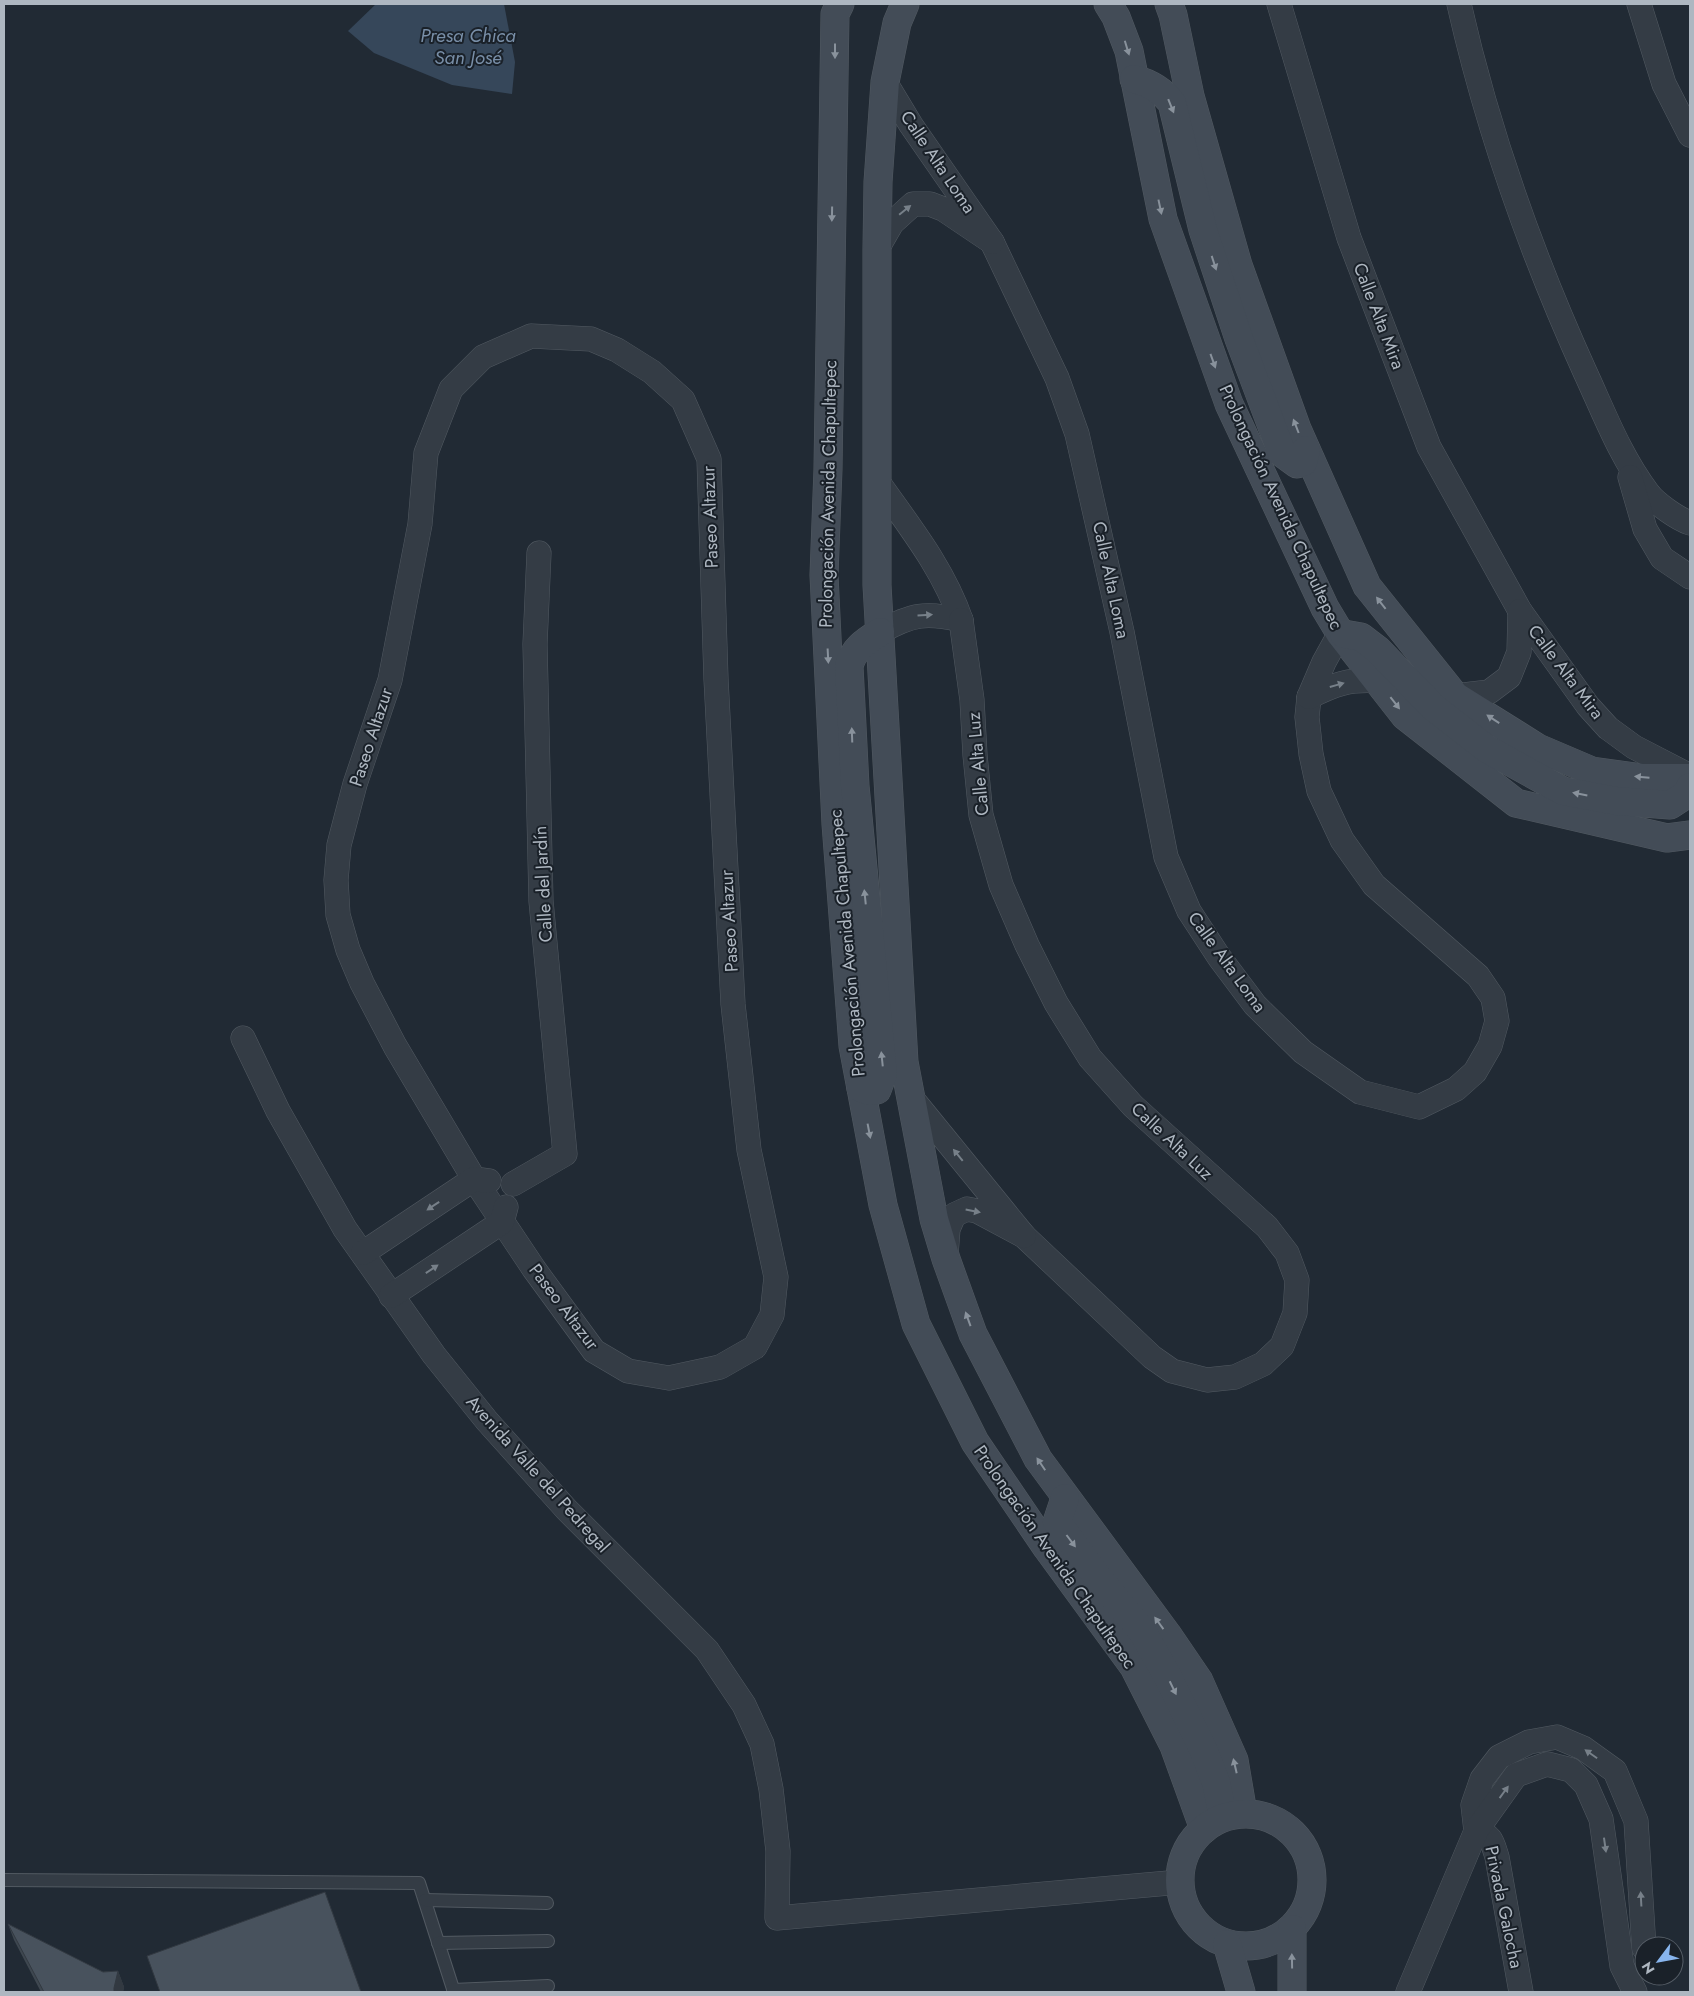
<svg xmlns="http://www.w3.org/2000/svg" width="1694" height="1996" font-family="Jost,sans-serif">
<rect width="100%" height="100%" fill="#212a34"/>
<!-- water -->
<polygon fill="#36475a" points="376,4 504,4 515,62 512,94 452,85 374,53 348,31"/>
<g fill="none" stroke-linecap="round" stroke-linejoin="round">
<defs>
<g id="lane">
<polyline points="4,1880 419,1883 454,1992"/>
<polyline points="425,1900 547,1903"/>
<polyline points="438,1943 548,1941"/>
<polyline points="453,1990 548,1986"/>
</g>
<g id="street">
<polyline points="1279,4 1349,238 1429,447 1520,611 1588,706 1608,728 1634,747 1690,776"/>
<path d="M1459,4c29,128 72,249 126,368 19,41 35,84 63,121 7,10 30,26 42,30"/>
<polyline points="1639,4 1664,84 1690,135"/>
<polyline points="992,242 1057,378 1077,434 1122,632 1166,857 1189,911 1219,957 1255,1005 1303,1052 1360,1092 1419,1107 1456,1089 1475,1072 1490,1046 1497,1021 1493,998 1478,976 1374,885 1342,840 1319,791 1311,754 1307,717 1309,697"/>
<polyline points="877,249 892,223 913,204 930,204 943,209 992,242 911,125 885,82"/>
<polygon points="531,336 591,339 617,350 652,372 683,400 709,459 716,679 733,1004 749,1150 776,1277 772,1315 755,1347 720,1367 669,1378 628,1371 594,1351 534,1269 474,1179 395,1046 362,983 348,950 338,915 336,880 339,845 355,784 390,680 420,524 426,453 451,389 483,357"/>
<polyline points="1630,477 1645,529 1662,558 1690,577"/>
<path d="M878,482c31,44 65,86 83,138 -35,-8 -49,-6 -81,12"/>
<polyline points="961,620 972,700 975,755 981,815 1001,885 1027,945 1056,1003 1090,1058 1133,1106 1267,1227 1287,1253 1297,1280 1295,1313 1282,1346 1263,1364 1235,1377 1207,1380 1172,1371 1152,1357 1024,1236"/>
<path d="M1340,633l-16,29 -15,35c26,-13 40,-18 69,-16"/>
<polyline points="1455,696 1489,692 1509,677 1519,652 1520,611"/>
<polyline points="243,1038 278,1111 345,1229 434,1355 487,1421 567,1510 707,1650 744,1705 762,1744 771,1789 778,1851 777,1918 1180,1882"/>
<polyline points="910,1096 1024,1236 977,1211 967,1209 954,1215 948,1229 946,1255"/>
<polyline points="513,1184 565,1154 541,901 535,644 539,553"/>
<polyline points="363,1253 474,1179 489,1181"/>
<polyline points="391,1296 502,1222 506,1207"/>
<polyline points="1476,1831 1473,1805 1482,1779 1499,1757 1529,1742 1557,1737 1583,1748 1615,1771 1636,1821 1644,1948"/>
<path d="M1476,1831c16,5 16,10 21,26l24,135"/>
<polyline points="1408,1992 1476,1831 1516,1775 1547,1764 1571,1770 1586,1785 1601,1819 1622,1966 1635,1992"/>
</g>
<g id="secondary">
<polyline points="840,4 835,14 828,469 824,575 836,824 853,1046 883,1205 916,1324 975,1442 1047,1548 1134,1667 1174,1746 1204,1829"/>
<polyline points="905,4 897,23 885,82 878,182 877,249 877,585 904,1062 934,1219 946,1259 973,1334 1038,1459 1167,1634 1199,1681 1234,1760 1243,1813"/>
<polyline points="1108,4 1116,17 1129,51 1163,219 1229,404 1325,608 1340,633 1405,716 1516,803 1667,838 1690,835"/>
<polyline points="1169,4 1173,15 1190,96 1238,265 1297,429 1367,586 1455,696 1538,748 1592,771 1643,778 1690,778"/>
<path d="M1134,79c16,4 28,11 38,24l31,127 36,109 43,114 15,11 6,-2 3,-12"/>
<polyline points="1344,634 1361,637 1378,650 1433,707 1487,749 1563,791 1616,801 1670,805 1687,794 1690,787"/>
<path d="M861,1088l8,3 8,-1 6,-16 -28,-288 -6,-120c5,-18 17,-25 31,-34"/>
<polyline points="1065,1498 1057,1522 1099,1579 1142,1631 1168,1677 1203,1749 1216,1782 1223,1817"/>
<circle cx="1246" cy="1880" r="66"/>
<polyline points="1292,1929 1292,1992"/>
<polyline points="1227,1944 1241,1992"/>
</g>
</defs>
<!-- lane casing -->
<use href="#lane" stroke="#525a62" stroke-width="14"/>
<!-- street casing -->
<use href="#street" stroke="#525a62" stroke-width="25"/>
<!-- secondary casing -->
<use href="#secondary" stroke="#525a62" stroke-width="29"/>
<!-- lane -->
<use href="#lane" stroke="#343c45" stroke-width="12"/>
<!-- street -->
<use href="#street" stroke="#343c45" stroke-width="24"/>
<!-- secondary -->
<use href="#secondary" stroke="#434c57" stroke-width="28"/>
</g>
<!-- wall -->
<polygon fill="#3e4750" points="8,1924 103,1972 118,1971 124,1987 123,1992 41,1992 14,1940"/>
<!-- shaded-wall -->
<polygon fill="#323941" points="118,1971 124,1987 123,1992 114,1992 114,1988"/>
<!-- building -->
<g fill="#48525d" stroke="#323941">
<polygon points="325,1892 361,1992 160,1992 147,1956"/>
<polygon points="8,1924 103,1972 118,1971 114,1988 114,1992 44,1992"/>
</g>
<!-- one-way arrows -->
<defs><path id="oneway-solid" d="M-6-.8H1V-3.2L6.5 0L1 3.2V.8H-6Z" transform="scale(1.25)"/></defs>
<g fill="#89929c">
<use href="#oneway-solid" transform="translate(1127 48) rotate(73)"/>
<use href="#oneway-solid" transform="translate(835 51) rotate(90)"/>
<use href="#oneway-solid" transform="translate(1171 106) rotate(68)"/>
<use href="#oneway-solid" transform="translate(1160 207) rotate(78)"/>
<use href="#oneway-solid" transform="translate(832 214) rotate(91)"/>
<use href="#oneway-solid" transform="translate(1214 263) rotate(72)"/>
<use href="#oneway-solid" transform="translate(1213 361) rotate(70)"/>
<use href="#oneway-solid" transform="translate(1296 426) rotate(-111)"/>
<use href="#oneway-solid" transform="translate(1381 603) rotate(-128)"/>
<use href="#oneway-solid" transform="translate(828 656) rotate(87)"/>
<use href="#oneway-solid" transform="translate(1395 703) rotate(52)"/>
<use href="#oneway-solid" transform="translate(1493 719) rotate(-147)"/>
<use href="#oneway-solid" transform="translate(852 735) rotate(-92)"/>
<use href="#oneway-solid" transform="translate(1642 777) rotate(-175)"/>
<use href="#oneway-solid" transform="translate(1580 794) rotate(-169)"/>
<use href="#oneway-solid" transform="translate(865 897) rotate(-96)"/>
<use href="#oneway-solid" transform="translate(882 1059) rotate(-96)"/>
<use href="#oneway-solid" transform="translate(869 1131) rotate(79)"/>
<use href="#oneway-solid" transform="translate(968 1319) rotate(-110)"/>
<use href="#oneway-solid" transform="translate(1041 1464) rotate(-124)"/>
<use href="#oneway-solid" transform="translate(1071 1541) rotate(53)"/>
<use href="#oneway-solid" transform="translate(1159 1623) rotate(-126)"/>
<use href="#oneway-solid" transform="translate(1173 1688) rotate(64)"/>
<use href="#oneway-solid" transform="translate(1235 1766) rotate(-103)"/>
<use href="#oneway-solid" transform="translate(1292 1961) rotate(-91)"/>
</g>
<g fill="#778089">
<use href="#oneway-solid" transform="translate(905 210) rotate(-39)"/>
<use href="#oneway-solid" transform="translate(925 615) rotate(-4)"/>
<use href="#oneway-solid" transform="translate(1337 685) rotate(-16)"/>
<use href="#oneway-solid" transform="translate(958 1155) rotate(-129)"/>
<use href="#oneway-solid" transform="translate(433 1206) rotate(146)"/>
<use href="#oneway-solid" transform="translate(973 1211) rotate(11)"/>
<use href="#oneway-solid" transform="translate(432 1269) rotate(-34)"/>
<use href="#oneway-solid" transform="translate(1591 1754) rotate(-145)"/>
<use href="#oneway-solid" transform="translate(1504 1792) rotate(-54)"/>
<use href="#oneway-solid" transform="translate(1605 1845) rotate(82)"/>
<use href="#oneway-solid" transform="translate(1641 1899) rotate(-93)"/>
</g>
<g text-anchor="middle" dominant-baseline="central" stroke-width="4" stroke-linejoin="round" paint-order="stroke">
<!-- street labels -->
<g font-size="18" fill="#aeb7c1" stroke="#1a2129">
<text transform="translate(938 162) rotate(56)">Calle Alta Loma</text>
<text transform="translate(1379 316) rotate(69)">Calle Alta Mira</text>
<text transform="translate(828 494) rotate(-89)">Prolongación Avenida Chapultepec</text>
<text transform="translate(1281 507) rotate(65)">Prolongación Avenida Chapultepec</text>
<text transform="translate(710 517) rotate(-92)">Paseo Altazur</text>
<text transform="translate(1111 580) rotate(78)">Calle Alta Loma</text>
<text transform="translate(1566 672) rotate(53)">Calle Alta Mira</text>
<text transform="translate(371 737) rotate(-72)">Paseo Altazur</text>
<text transform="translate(978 764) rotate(-95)">Calle Alta Luz</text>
<text transform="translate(543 884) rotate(-93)">Calle del Jardín</text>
<text transform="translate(729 921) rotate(-93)">Paseo Altazur</text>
<text transform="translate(847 943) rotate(-95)">Prolongación Avenida Chapultepec</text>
<text transform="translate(1227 962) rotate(54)">Calle Alta Loma</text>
<text transform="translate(1172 1141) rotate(43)">Calle Alta Luz</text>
<text transform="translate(564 1307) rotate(53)">Paseo Altazur</text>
<text transform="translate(538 1474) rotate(48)">Avenida Valle del Pedregal</text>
<text transform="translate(1055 1557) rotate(55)">Prolongación Avenida Chapultepec</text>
<text transform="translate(1504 1907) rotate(78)">Privada Galocha</text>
</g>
<!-- water labels -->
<g font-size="19" font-style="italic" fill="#798fa8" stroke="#1a2129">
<text x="468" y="35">Presa Chica<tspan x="468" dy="22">San José</tspan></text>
</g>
</g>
<!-- border -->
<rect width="1694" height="1996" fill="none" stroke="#aeb7c1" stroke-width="10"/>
<!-- north arrow -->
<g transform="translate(1659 1961) rotate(238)"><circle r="24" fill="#1a2129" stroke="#555d66"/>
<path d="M0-4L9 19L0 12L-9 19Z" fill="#88b5ed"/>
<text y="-8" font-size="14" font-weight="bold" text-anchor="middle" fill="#aeb7c1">N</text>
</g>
</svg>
